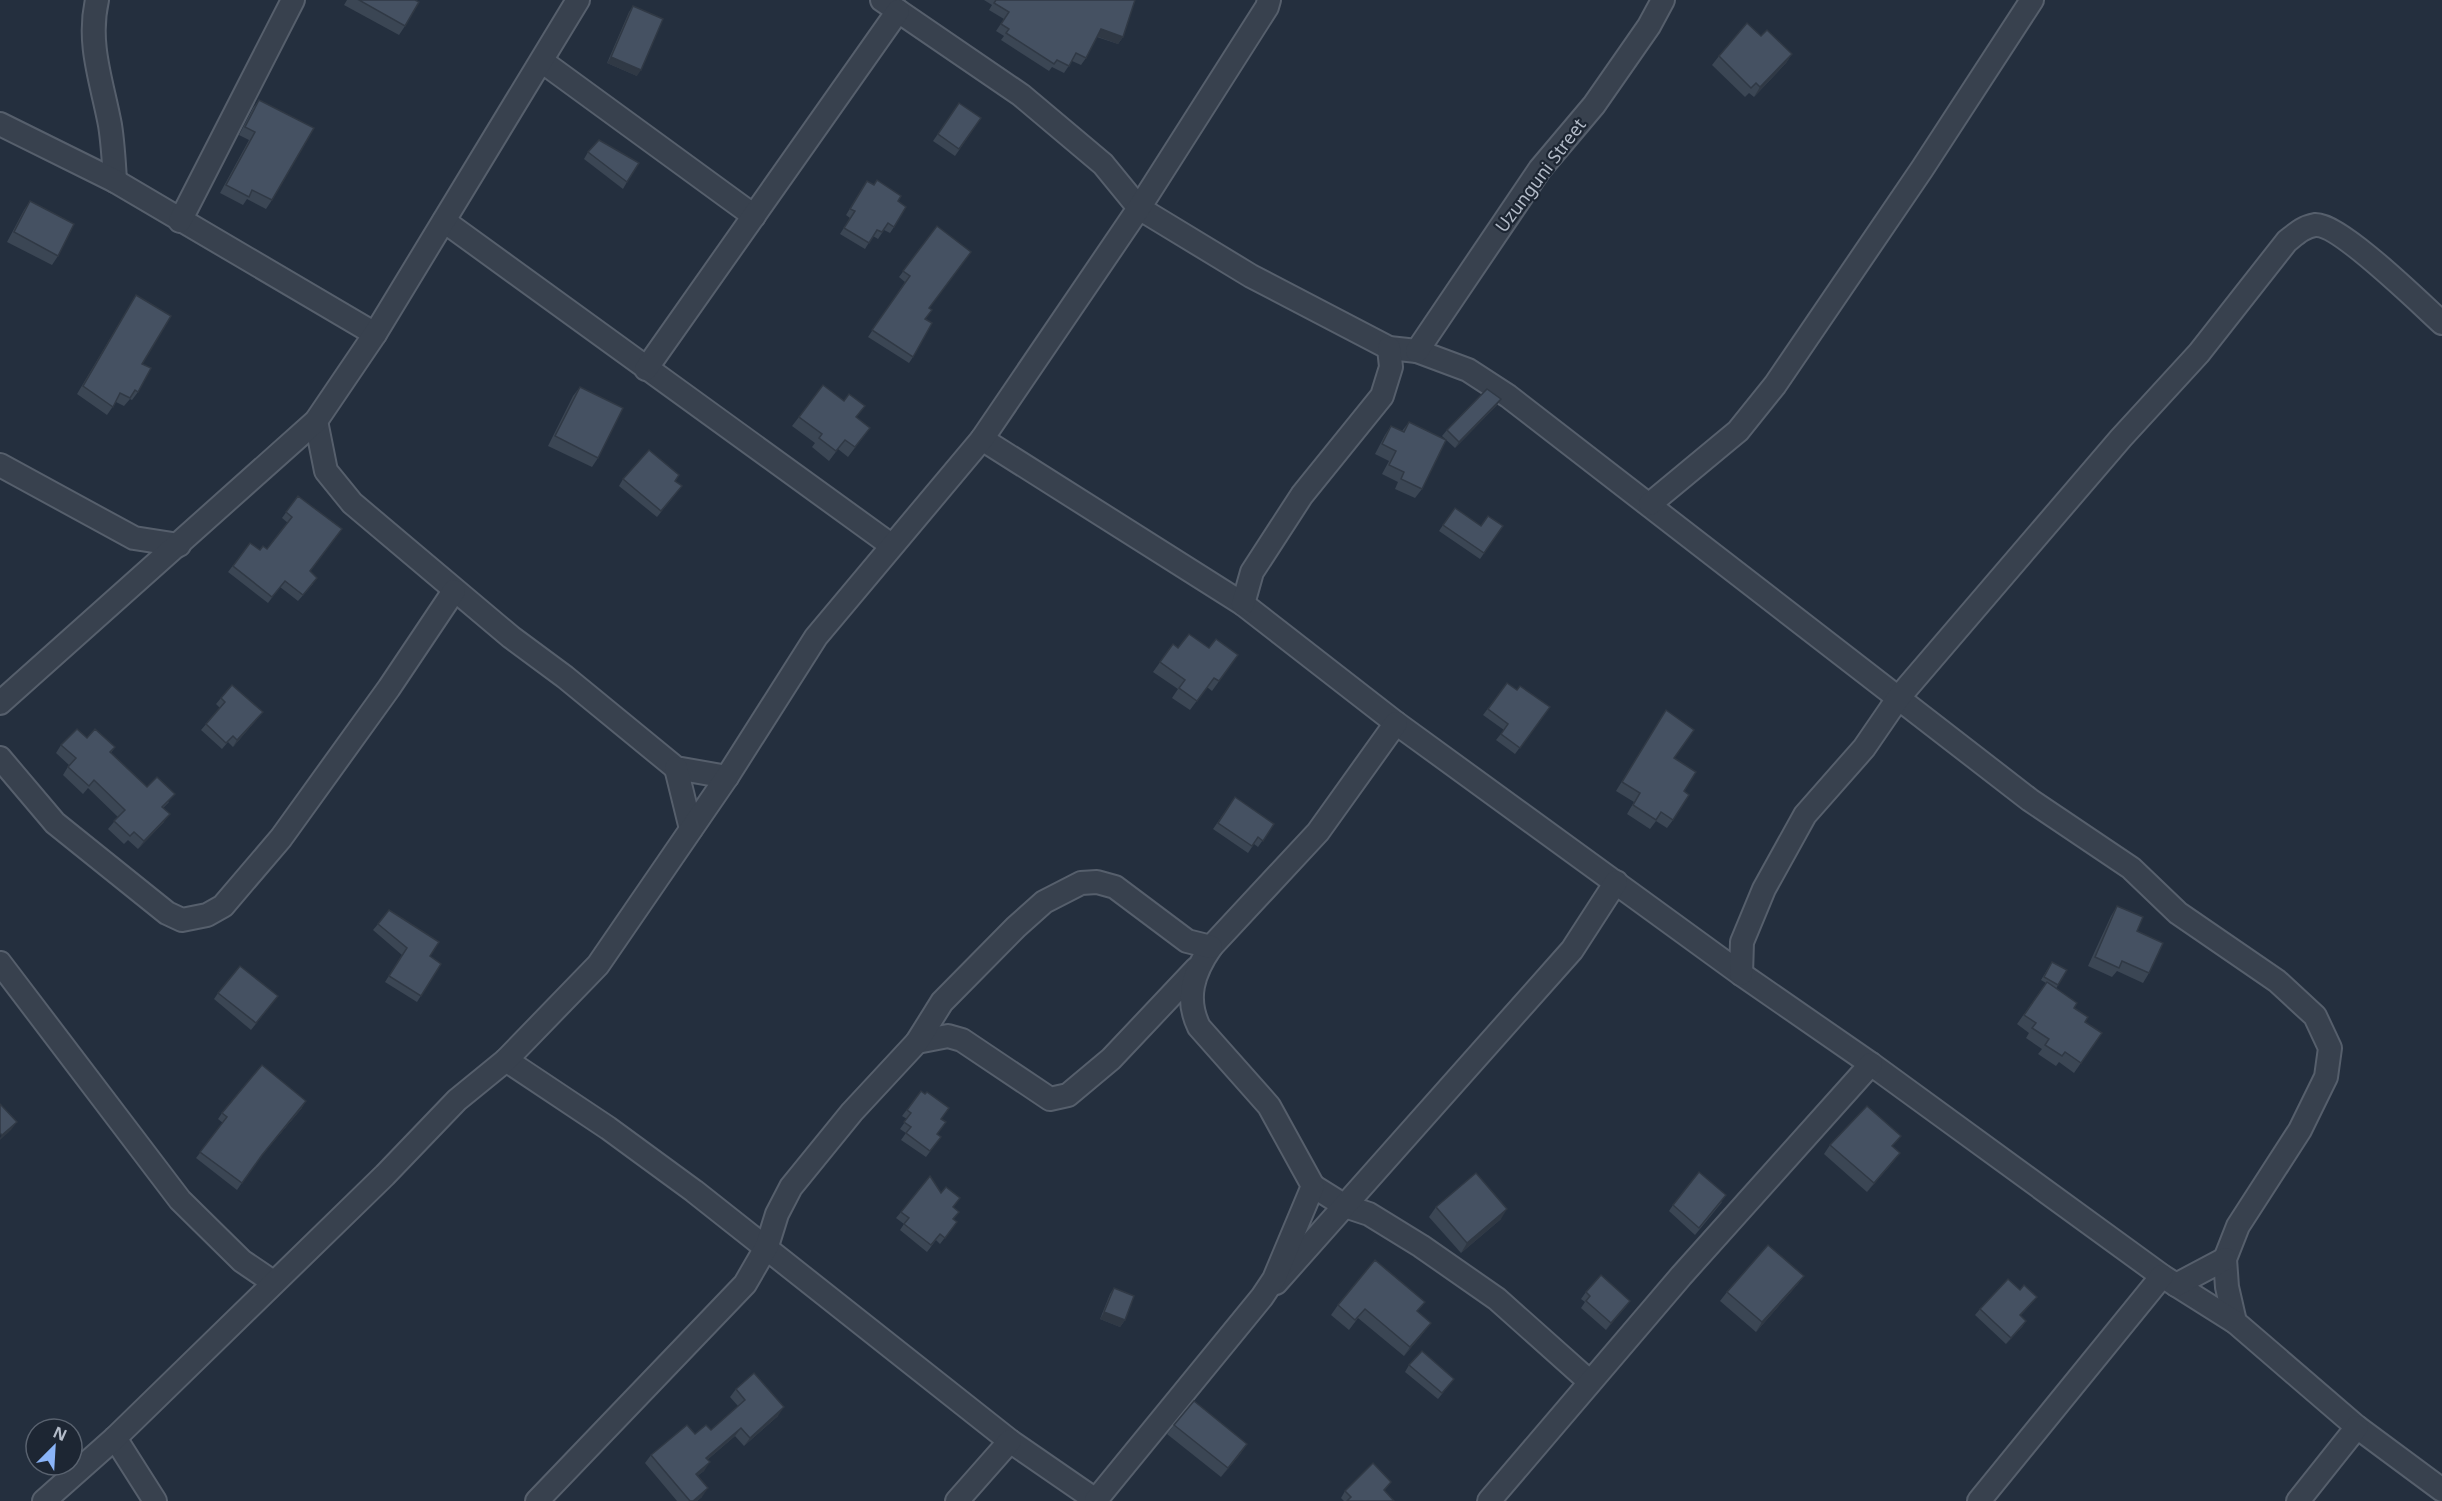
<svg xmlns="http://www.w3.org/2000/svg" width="2442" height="1501" font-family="'Noto Sans',sans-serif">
<rect width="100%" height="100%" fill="#242f3e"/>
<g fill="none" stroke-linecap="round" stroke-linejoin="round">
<defs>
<g id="street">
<path d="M97,0c-10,44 5,82 13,125 3,19 4,38 5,56"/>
<polyline points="882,0 1021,95 1103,164 1139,208 1251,276 1389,348 1417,351 1468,370 1508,396 2030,800 2131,868 2178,913 2277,981 2315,1016 2330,1048 2326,1077 2300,1130 2238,1226 2225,1259 2227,1287 2235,1322"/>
<polyline points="543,62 754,216"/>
<polyline points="0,124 115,181 375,334"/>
<polyline points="180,221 293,0"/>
<polyline points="444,221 891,545"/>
<polyline points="1417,351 1540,169 1594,105 1649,26 1663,0"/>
<polyline points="646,369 898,11"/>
<polyline points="316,421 326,471 352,503 511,637 565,677 676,768 727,777"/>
<polyline points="982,439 1243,604 1396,723 1741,974 1871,1064 2162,1276 2235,1322 2357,1427 2442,1490"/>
<polyline points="0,465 134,538 179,545"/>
<polyline points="1650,504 1738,431 1775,385 1922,169 2032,0"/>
<polyline points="1243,604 1252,572 1302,495 1382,396 1391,367 1389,348"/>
<polyline points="0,703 316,421 375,334 578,0"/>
<polyline points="0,758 55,823 167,913 182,920 207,915 223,906 281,838 389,688 454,591"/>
<polyline points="676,768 691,829"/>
<polyline points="0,963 180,1200 242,1261 273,1282"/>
<path d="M1741,974l1,-32 22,-53 41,-74 59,-67 35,-51 222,-259 78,-85 88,-112c9,-7 16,-14 28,-16 24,-2 106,79 127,98"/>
<polyline points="917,1042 948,1036 962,1040 1050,1099 1068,1095 1111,1059 1196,969"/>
<polyline points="506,1060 608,1128 694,1191 1010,1441 1097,1501"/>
<polyline points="1313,1186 1345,1206 1369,1214 1421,1246 1497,1299 1590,1382"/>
<polyline points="1276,1283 1572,950 1616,882"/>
<polyline points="2176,1285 2225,1259"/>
<polyline points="115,1438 155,1501"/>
<path d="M1096,1500l166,-203 12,-18 39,-93 -44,-80 -70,-79c-14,-29 -6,-54 12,-80l107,-115 78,-109"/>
<polyline points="44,1501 115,1438 385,1175 457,1100 506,1060 598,965 727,777 816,637 982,439 1139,208 1267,7 1269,0"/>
<polyline points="537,1501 745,1284 767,1246 777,1214 791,1187 852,1112 917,1042 942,1002 1016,927 1044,902 1081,883 1097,882 1115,887 1187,941 1211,947"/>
<polyline points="957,1501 1010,1441"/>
<polyline points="1489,1501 1681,1276 1871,1064"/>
<polyline points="1979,1501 2162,1276"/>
<polyline points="2298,1501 2357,1427"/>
</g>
</defs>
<!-- street casing -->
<use href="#street" stroke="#565f6c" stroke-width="26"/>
<!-- street -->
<use href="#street" stroke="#38414e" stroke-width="22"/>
</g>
<!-- wall -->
<g fill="#3b4654">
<polygon points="347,0 415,0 405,26 399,35 344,5"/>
<polygon points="984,0 1135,0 1123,37 1118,44 1097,37 1086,58 1081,65 1072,61 1064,73 1052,67 1049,71 1001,40 1004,36 996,31 1004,19 989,10 992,5"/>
<polygon points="633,6 637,76 607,63 629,12"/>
<polygon points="1761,36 1792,54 1786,63 1754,97 1749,93 1745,97 1712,65 1719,56"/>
<polygon points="259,100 272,200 266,209 247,199 243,205 220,193 249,140 239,135 253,108"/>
<polygon points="959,103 981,118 955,156 933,141"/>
<polygon points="588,152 627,182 623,189 584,159"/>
<polygon points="863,187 898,201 894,227 890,233 884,230 878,239 873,236 865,249 840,234 850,218 846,215"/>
<polygon points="30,201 58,256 52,265 7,242 24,210"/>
<polygon points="937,226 929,308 913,357 909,363 868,337 905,282 899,277"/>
<polygon points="136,295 142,364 138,392 132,400 130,399 124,406 116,402 107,415 77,394"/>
<polygon points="580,387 598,458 592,467 548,446 573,396"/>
<polygon points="1501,399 1497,405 1455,448 1442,436 1447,430"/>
<polygon points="799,417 857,418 863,437 848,457 838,449 829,461 812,447 815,443 792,426"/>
<polygon points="1409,422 1422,489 1415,498 1395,489 1398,482 1382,474 1389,461 1375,454 1385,435 1391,426 1402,431"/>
<polygon points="623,479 675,481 682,486 657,517 619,486"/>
<polygon points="298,496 310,572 313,584 298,601 280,587 268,603 228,572 250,543 260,550 267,549 288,523 282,518"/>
<polygon points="1443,525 1481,526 1503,526 1480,559 1439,531"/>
<polygon points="1173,644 1178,648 1209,648 1238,655 1212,691 1207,687 1190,710 1172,698 1178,689 1153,672"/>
<polygon points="1507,683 1517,690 1550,707 1515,754 1496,740 1504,730 1483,715"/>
<polygon points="221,698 258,718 233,747 228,742 222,749 201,730 220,708 216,704"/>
<polygon points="1666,710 1674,758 1684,791 1673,820 1667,828 1656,821 1650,829 1627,814 1634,802 1616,791"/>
<polygon points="87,738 115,747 111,753 147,787 169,802 163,808 164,822 138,849 128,840 124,844 108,829 118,817 88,788 83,794 63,775 69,765 56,753 61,745"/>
<polygon points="1235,797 1274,824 1258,847 1254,844 1248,853 1213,829"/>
<polygon points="2117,906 2137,931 2149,973 2143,983 2117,971 2112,977 2088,966 2111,916"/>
<polygon points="378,924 441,964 417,1002 385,982 402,955 373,930"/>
<polygon points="2050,965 2058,985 2056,989 2074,1008 2085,1022 2102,1033 2074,1073 2059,1062 2056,1066 2038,1054 2042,1049 2026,1038 2029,1033 2017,1024 2046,983 2041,980"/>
<polygon points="218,993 278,996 251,1030 214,999"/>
<polygon points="921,1091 941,1119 937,1134 941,1137 926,1157 901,1140 906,1133 900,1129 907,1119 902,1116"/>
<polygon points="302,1108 258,1160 237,1190 196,1158 223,1123 218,1119 222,1113"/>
<polygon points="1830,1145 1893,1147 1893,1162 1867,1192 1824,1154"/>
<polygon points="941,1193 953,1208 953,1220 957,1222 940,1244 936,1240 927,1252 900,1230 904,1224 896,1218 901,1212"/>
<polygon points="1722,1202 1695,1235 1669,1211 1673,1205"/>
<polygon points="1436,1207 1501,1219 1461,1253 1429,1217"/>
<polygon points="1804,1276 1797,1285 1756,1332 1720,1301 1727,1292"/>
<polygon points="1114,1288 1125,1320 1120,1327 1100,1319 1110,1294"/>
<polygon points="1586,1292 1630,1301 1606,1330 1581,1308 1585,1302 1581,1299"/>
<polygon points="2032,1303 2020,1316 2026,1321 2022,1327 2006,1344 1975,1315 1980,1309"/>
<polygon points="1338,1305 1418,1312 1424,1332 1404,1356 1358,1318 1349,1330 1331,1315"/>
<polygon points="1409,1365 1454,1379 1438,1399 1405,1372"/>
<polygon points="736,1389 778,1416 744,1446 735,1436 707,1460 704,1471 697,1476 702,1497 697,1501 677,1501 645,1463 651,1455 695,1434 711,1430 738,1406 730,1397"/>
<polygon points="1174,1425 1241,1453 1221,1477 1167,1434"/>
<polygon points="1391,1482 1384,1491 1394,1501 1344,1501 1341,1498 1345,1491"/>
</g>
<!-- shaded-wall -->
<g fill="#303945">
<polygon points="1101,29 1123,37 1118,44 1096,36"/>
<polygon points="1792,54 1786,63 1754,97 1760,87"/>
<polygon points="611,57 641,70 637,76 607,63"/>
<polygon points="1501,399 1497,405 1455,448 1459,442"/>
<polygon points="263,712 258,718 233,747 237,740"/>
<polygon points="170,814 164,822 138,849 144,841"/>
<polygon points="306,1101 302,1108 257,1161 262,1155"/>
<polygon points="17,1122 11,1130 0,1140 0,1138 2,1135"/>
<polygon points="1900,1153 1893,1162 1867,1192 1874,1183"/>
<polygon points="1507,1209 1501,1219 1461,1253 1467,1243"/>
<polygon points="1804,1276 1797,1285 1756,1332 1762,1322"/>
<polygon points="1630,1301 1626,1307 1606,1330 1611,1323"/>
<polygon points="1104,1312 1125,1320 1120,1327 1100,1319"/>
<polygon points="2026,1321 2022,1327 2006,1344 2011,1338"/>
<polygon points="1431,1323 1424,1332 1404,1356 1410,1347"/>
<polygon points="784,1407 778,1416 744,1446 750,1438"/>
<polygon points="741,1428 735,1436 700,1466 706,1458"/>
<polygon points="1247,1444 1241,1453 1221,1477 1228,1468"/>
<polygon points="710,1462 704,1471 690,1482 696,1474"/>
<polygon points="708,1488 702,1497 697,1501 693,1501"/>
</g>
<!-- building -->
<g fill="#455162" stroke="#303945" stroke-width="1.5">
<polygon points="359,0 415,0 419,2 405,26"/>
<polygon points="996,0 1135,0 1123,37 1101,29 1086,58 1076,53 1069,66 1057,60 1054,64 1006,33 1009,29 1001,24 1009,12 994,3"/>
<polygon points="633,6 663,19 641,70 611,57"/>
<polygon points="1747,23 1761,36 1767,30 1792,54 1760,87 1756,83 1751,88 1719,56"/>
<polygon points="259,100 314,128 272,200 252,190 249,197 226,185 255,132 245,127"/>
<polygon points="959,103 981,118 959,149 938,134"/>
<polygon points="599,140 639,163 627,182 588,152"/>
<polygon points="877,180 901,196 898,201 906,207 894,227 888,223 882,232 877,230 869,243 844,228 855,211 850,209 867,181 874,185"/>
<polygon points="30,201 74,224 58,256 14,232"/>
<polygon points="937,226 971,252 929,308 932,310 925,319 932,323 913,357 872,330 910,276 903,271"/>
<polygon points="136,295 171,316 142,364 151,368 138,392 135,390 130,398 120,393 113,407 83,386"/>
<polygon points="823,385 844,401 849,394 865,406 856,417 870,428 855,447 845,440 836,451 819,438 822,434 799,417"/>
<polygon points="580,387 623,408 598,458 555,436"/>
<polygon points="1487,389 1501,399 1459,442 1447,430"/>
<polygon points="1409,422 1446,440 1422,489 1401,479 1404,472 1389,465 1396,451 1382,444 1391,426 1404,432"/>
<polygon points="649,450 679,475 675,481 682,486 661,511 623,479"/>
<polygon points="298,496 342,529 310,571 317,578 303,595 285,581 272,597 233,566 250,543 260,550 263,546 267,549 292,517 286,512"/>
<polygon points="1455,508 1481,526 1488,516 1503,526 1484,553 1443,525"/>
<polygon points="1189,634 1209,648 1216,639 1238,655 1219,681 1214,678 1197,701 1179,688 1185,680 1160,662 1173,644 1178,648"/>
<polygon points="1507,683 1517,690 1520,686 1550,707 1520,748 1501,734 1508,724 1488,709"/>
<polygon points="232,685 263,712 237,740 233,736 226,743 206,724 225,702 221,698"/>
<polygon points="1666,710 1694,730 1674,758 1696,772 1684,791 1689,795 1673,820 1661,812 1656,820 1633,805 1640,793 1622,782"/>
<polygon points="77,729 87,738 95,729 115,747 110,752 147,787 157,777 175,794 162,807 170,814 144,841 134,832 130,836 114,821 125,810 94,780 89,786 68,767 76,758 61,745"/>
<polygon points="1235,797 1274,824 1263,841 1258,837 1252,846 1218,823"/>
<polygon points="2117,906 2143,917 2137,931 2163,943 2149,973 2122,961 2119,968 2095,957"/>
<polygon points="389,910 439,942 430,956 441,964 421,996 389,976 407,948 378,924"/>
<polygon points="2052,962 2067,970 2058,985 2044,977"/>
<polygon points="240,966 278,996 256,1023 218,993"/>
<polygon points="2047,982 2077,1003 2074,1008 2088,1017 2085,1022 2102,1033 2081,1063 2065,1052 2062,1056 2045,1045 2049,1039 2032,1028 2036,1023 2024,1015"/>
<polygon points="262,1065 306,1101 262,1155 242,1183 200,1152 227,1117 222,1113"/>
<polygon points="921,1091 925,1094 927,1092 949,1108 941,1119 946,1122 937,1134 941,1137 930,1151 906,1133 911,1127 904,1122 911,1113 907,1110"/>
<polygon points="0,1104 17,1122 2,1135 0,1133"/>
<polygon points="1867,1106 1901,1136 1892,1146 1900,1153 1874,1183 1830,1145"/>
<polygon points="1699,1172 1726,1195 1699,1228 1673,1205"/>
<polygon points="1476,1173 1507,1209 1467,1243 1436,1207"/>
<polygon points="930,1176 941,1193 946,1187 960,1198 953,1207 959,1212 953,1219 957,1222 945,1238 940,1234 931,1245 904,1224 909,1218 901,1212"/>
<polygon points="1768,1245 1804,1276 1762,1322 1727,1292"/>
<polygon points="1375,1260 1425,1302 1417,1311 1431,1323 1410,1347 1365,1309 1355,1320 1338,1305"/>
<polygon points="1601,1275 1630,1301 1611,1323 1586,1301 1590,1296 1586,1292"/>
<polygon points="2008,1279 2020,1290 2024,1285 2037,1297 2020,1315 2026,1321 2011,1338 1980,1309"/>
<polygon points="1114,1288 1134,1296 1125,1320 1104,1312"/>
<polygon points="1422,1351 1454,1379 1442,1393 1409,1365"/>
<polygon points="754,1373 784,1407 750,1438 741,1428 706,1458 710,1462 696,1474 708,1488 693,1501 690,1501 651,1455 687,1425 695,1434 706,1425 711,1430 745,1400 736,1389"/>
<polygon points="1194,1401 1247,1444 1228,1468 1174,1425"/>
<polygon points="1373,1463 1391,1482 1384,1490 1394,1501 1347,1501 1351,1497 1345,1491"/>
</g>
<g text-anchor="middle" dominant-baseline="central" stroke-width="4.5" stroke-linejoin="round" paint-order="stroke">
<!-- street labels -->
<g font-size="18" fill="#b4bcc9" stroke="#1d2633">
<text transform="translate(1540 175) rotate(-53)">Uzunguni Street</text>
</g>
</g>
<!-- north arrow -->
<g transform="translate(54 1447) rotate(24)"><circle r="28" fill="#1d2633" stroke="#59626f" stroke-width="1.5"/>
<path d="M0-4.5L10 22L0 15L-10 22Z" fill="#8ab4f8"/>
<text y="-9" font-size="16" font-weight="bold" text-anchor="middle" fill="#b4bcc9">N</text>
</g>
</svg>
